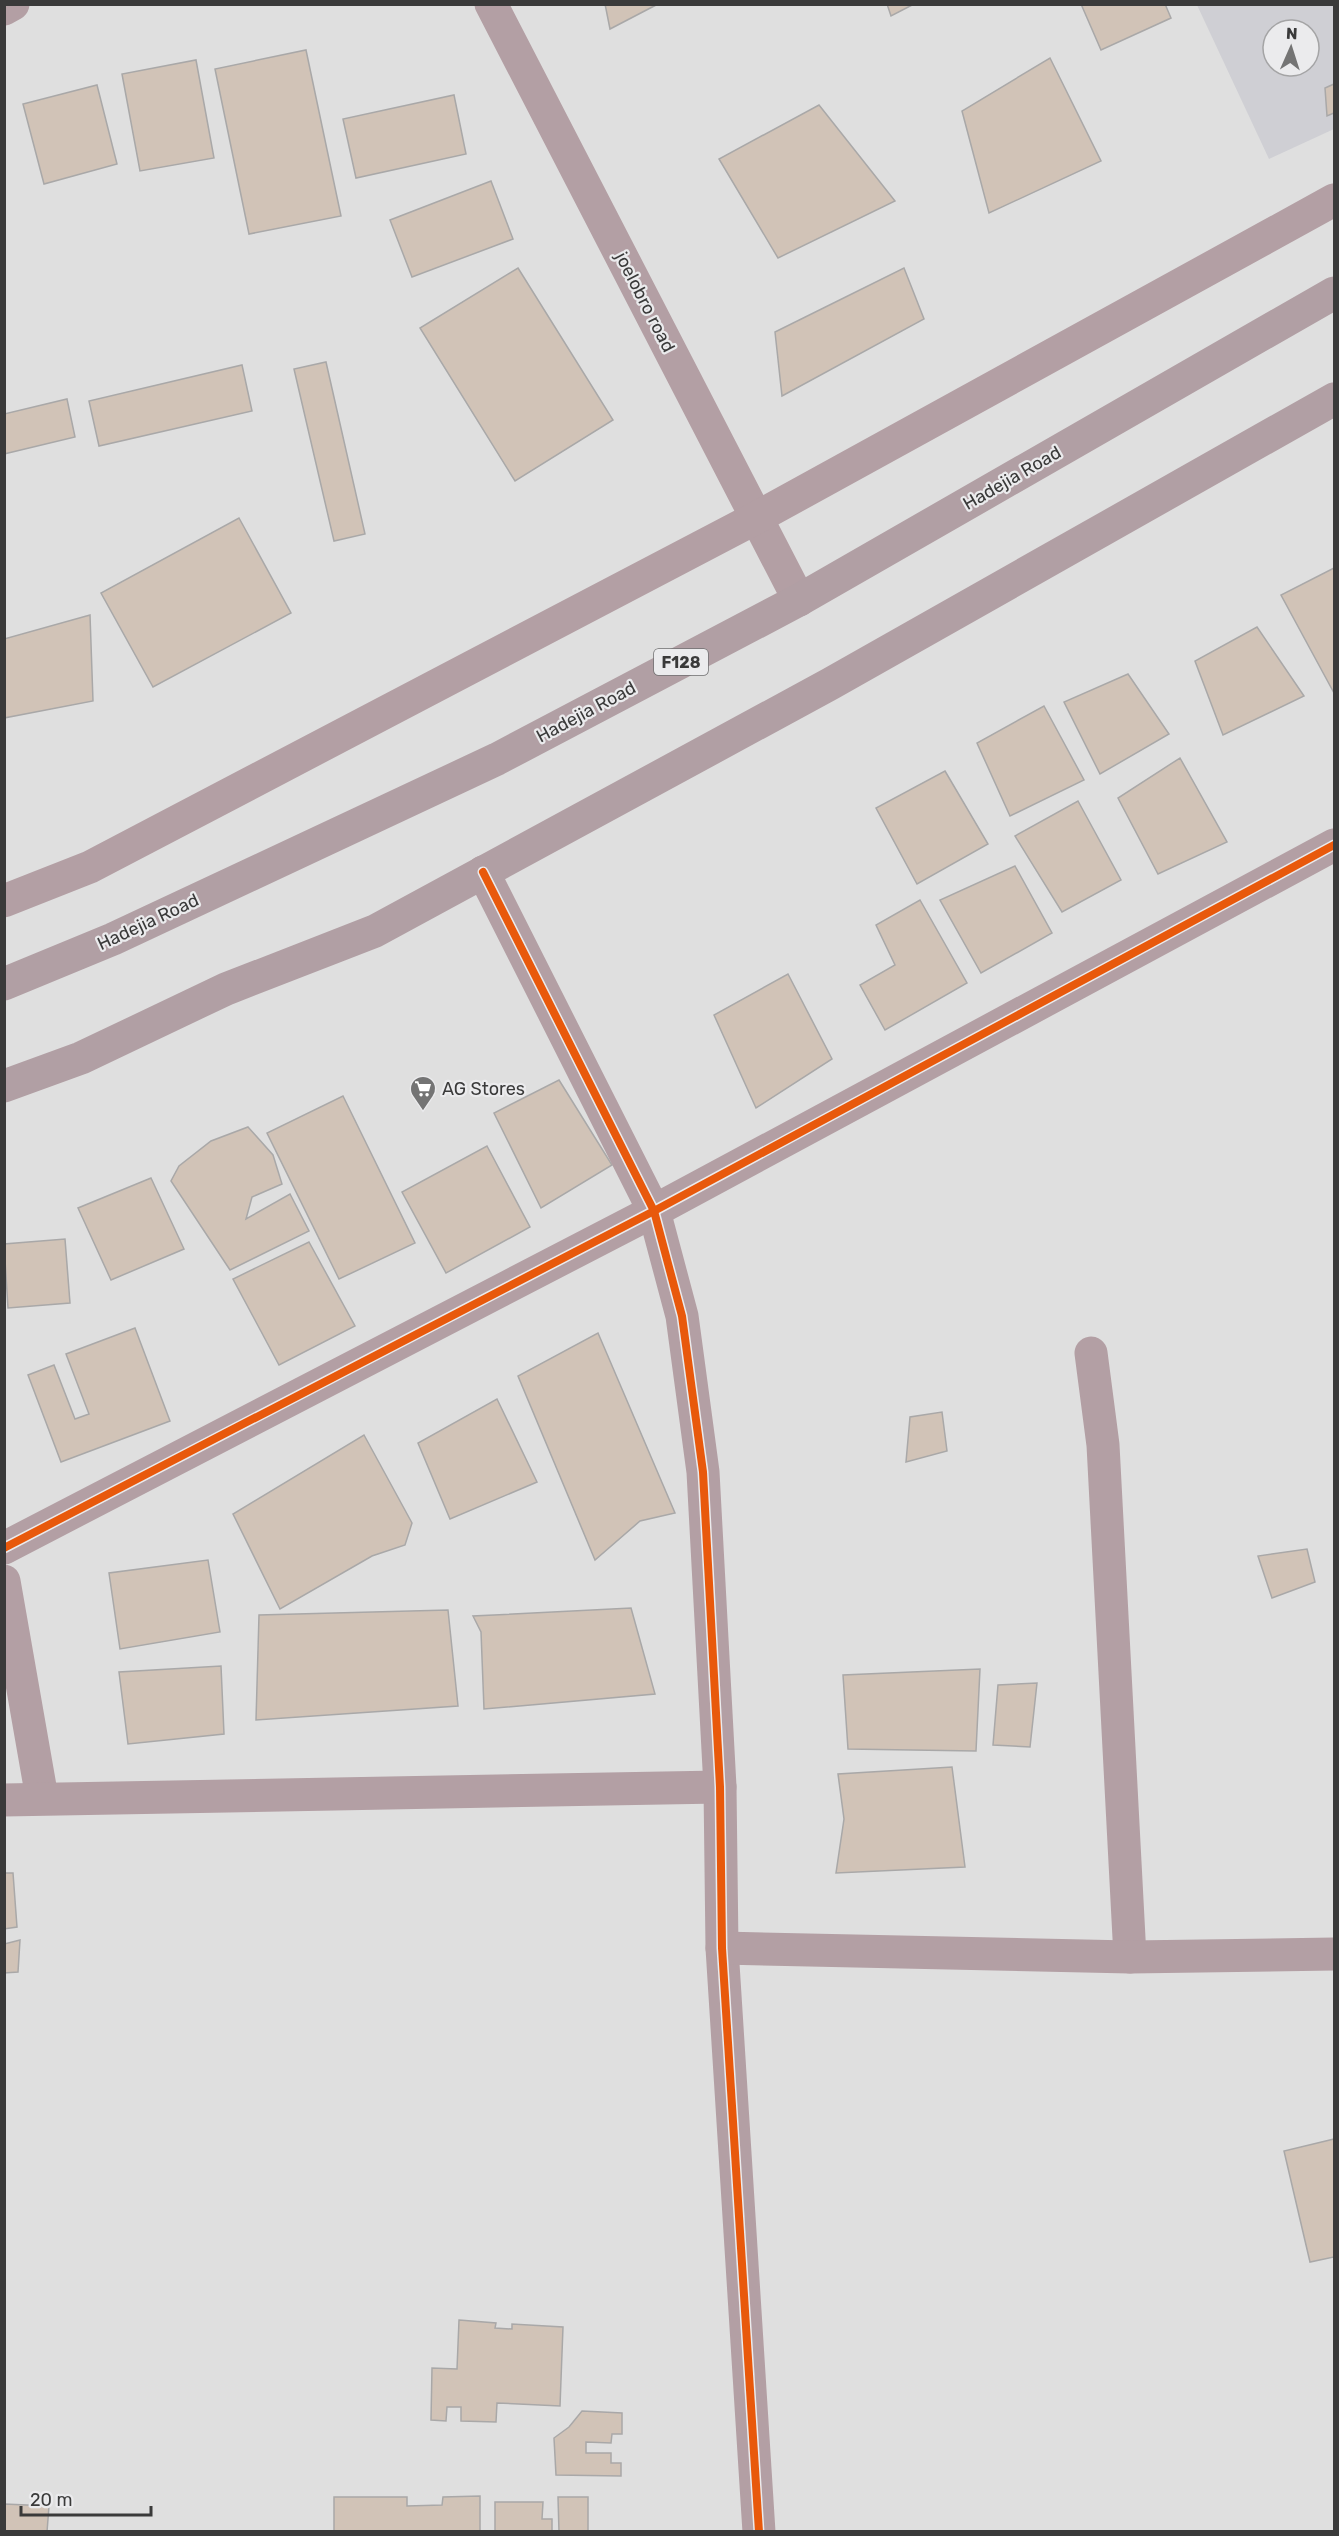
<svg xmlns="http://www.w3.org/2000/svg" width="1339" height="2536" font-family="Rubik,sans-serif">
<rect width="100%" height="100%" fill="#dfdfdf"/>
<!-- built -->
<path fill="#cfcfd4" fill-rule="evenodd" d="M1197,5h137v124l-65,30zM1273,30h36v36h-36z"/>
<!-- building -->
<g fill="#d1c3b7" stroke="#a9a8a8" stroke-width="1.5">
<polygon points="605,4 658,4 610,29"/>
<polygon points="887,4 914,4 891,16"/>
<polygon points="1081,4 1165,4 1171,18 1101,50"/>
<polygon points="306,50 341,216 249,234 215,69"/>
<polygon points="1050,58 1101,161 989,213 962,111"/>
<polygon points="196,60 214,158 140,171 122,74"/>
<polygon points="1334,84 1334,113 1327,116 1325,88"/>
<polygon points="97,85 117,164 44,184 23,104"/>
<polygon points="454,95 466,154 356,178 343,119"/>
<polygon points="819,105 895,201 778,258 719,159"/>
<polygon points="491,181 513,239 412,277 390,220"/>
<polygon points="518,268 613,420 515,481 420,328"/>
<polygon points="904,268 924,319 782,396 775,332"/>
<polygon points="326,362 365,534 334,541 294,369"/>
<polygon points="242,365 252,411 99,446 89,401"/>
<polygon points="67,399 75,437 4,454 4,414"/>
<polygon points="239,518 291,613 153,687 101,593"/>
<polygon points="1334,568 1334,693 1281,595"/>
<polygon points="90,615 93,701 4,718 4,639"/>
<polygon points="1257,627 1304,696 1223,735 1195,661"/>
<polygon points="1128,674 1169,734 1100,774 1064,702"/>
<polygon points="1044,706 1084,780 1010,816 977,743"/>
<polygon points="1180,758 1227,842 1158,874 1118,798"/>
<polygon points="945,771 988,844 917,884 876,808"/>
<polygon points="1078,801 1121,880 1062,912 1015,836"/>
<polygon points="1015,866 1052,933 981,973 940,900"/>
<polygon points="920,900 967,983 885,1030 860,985 895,965 876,925"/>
<polygon points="788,974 832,1059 756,1108 714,1015"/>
<polygon points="559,1080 612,1165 541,1208 494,1113"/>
<polygon points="343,1096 415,1243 339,1279 267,1133"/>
<polygon points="248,1127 273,1155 282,1184 252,1197 246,1219 290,1194 309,1231 230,1270 171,1181 179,1166 211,1141"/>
<polygon points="487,1146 530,1227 446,1273 402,1192"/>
<polygon points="151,1178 184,1249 111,1280 78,1208"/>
<polygon points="65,1239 70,1303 8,1308 4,1244"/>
<polygon points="309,1242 355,1326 279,1365 233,1279"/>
<polygon points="135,1328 170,1421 61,1462 28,1375 54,1365 75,1419 89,1414 66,1354"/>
<polygon points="598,1333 675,1513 640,1521 595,1560 518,1376"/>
<polygon points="497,1399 537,1482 450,1519 418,1443"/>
<polygon points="942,1412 947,1451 906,1462 910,1417"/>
<polygon points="364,1435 412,1523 405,1545 372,1556 280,1609 233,1514"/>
<polygon points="1307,1549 1315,1582 1272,1598 1258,1556"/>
<polygon points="208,1560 220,1632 120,1649 109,1573"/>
<polygon points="631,1608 655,1694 484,1709 481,1632 473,1616"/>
<polygon points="448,1610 458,1706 256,1720 259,1615"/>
<polygon points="221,1666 224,1734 128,1744 119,1672"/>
<polygon points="980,1669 976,1751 848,1749 843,1675"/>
<polygon points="1037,1683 1030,1747 993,1745 998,1685"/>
<polygon points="952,1767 965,1867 836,1873 844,1819 838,1774"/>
<polygon points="4,1873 13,1873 17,1927 4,1929"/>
<polygon points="20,1940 18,1972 4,1973 4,1944"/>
<polygon points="1334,2139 1334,2257 1310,2262 1284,2151"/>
<polygon points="459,2320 496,2323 495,2328 512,2329 512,2324 563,2327 560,2406 497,2403 496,2422 461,2421 461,2407 447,2407 446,2421 431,2420 432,2368 457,2369"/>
<polygon points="582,2411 622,2413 622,2434 612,2434 611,2443 586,2442 586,2453 611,2453 611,2463 621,2463 621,2476 556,2475 554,2438 569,2427"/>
<polygon points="480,2496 480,2532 303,2532 334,2531 334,2497 407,2497 407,2506 442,2505 443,2497"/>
<polygon points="558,2497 588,2497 588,2532 559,2532"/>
<polygon points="495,2502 543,2502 542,2519 552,2519 552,2532 495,2532"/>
<polygon points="4,2504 49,2506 47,2532 4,2532"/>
</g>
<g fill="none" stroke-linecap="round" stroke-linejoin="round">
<!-- minor -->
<g stroke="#b39fa4" stroke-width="33">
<polyline points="491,4 799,600"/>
<polyline points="4,9 13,4"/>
<polyline points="483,872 654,1211 682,1316 703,1472 720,1787 722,1948 759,2532"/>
<polyline points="4,901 90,867 756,518 1334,200"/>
<polyline points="1091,1353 1103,1445 1130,1957"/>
<polyline points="4,1548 654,1211 1334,845"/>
<polyline points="4,1581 42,1798"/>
<polyline points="4,1800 720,1787"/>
<polyline points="722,1948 1130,1957 1334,1954"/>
</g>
<!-- major -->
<g stroke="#b19fa4" stroke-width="33">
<polyline points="4,984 113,939 497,759 799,600 1334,293"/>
<polyline points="4,1086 81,1058 226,989 375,931 830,684 1334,399"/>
</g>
<defs>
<g id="cycleway">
<polyline points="483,872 654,1211 682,1316 703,1472 720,1787 722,1948 759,2532"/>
<polyline points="4,1548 654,1211 1334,845"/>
</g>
</defs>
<!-- cycleway casing -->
<use href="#cycleway" stroke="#ebebed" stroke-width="11"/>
<!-- cycleway -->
<use href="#cycleway" stroke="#e8590c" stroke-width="8"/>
</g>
<!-- icons -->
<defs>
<symbol id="supermarket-pin" viewBox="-11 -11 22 30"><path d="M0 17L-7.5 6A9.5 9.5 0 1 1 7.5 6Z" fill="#747474" stroke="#ebebed"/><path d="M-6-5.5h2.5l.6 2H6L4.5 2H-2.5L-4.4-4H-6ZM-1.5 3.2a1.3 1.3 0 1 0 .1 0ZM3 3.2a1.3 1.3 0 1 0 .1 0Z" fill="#fff"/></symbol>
</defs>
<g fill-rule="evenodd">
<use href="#supermarket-pin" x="408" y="1074" width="30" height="40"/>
</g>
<g text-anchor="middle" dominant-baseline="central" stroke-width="4.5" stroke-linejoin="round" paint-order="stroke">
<!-- shield labels -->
<rect fill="#ebebed" stroke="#6f6f70" stroke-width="1.5" x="654" y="649" width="54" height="26" rx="4.5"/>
<g font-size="16" font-weight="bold" fill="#3a3a3a">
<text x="681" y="662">F128</text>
</g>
<!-- street labels -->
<g font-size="18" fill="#3a3a3a" stroke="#ebebed">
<text transform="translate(645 302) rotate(63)">joelobro road</text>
<text transform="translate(1012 478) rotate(-30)">Hadejia Road</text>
<text transform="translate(586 712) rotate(-28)">Hadejia Road</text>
<text transform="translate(148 922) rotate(-25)">Hadejia Road</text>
</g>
<!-- poi labels -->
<g font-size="18" fill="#3a3a3a" stroke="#ebebed" text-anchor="start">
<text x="442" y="1089">AG Stores</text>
</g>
</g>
<!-- border -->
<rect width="1339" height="2536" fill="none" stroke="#3a3a3a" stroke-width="12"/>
<!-- north arrow -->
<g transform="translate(1291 48) rotate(3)"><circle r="28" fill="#ebebed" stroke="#a4a4a5" stroke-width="1.5"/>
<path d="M0-4.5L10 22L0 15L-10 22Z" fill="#747474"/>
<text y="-9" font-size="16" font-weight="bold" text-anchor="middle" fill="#3a3a3a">N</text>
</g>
<!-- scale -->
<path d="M21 2506v9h130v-9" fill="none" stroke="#3a3a3a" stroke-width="3"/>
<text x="30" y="2506" font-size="18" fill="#3a3a3a" stroke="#ebebed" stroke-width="4.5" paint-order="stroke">20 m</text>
</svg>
